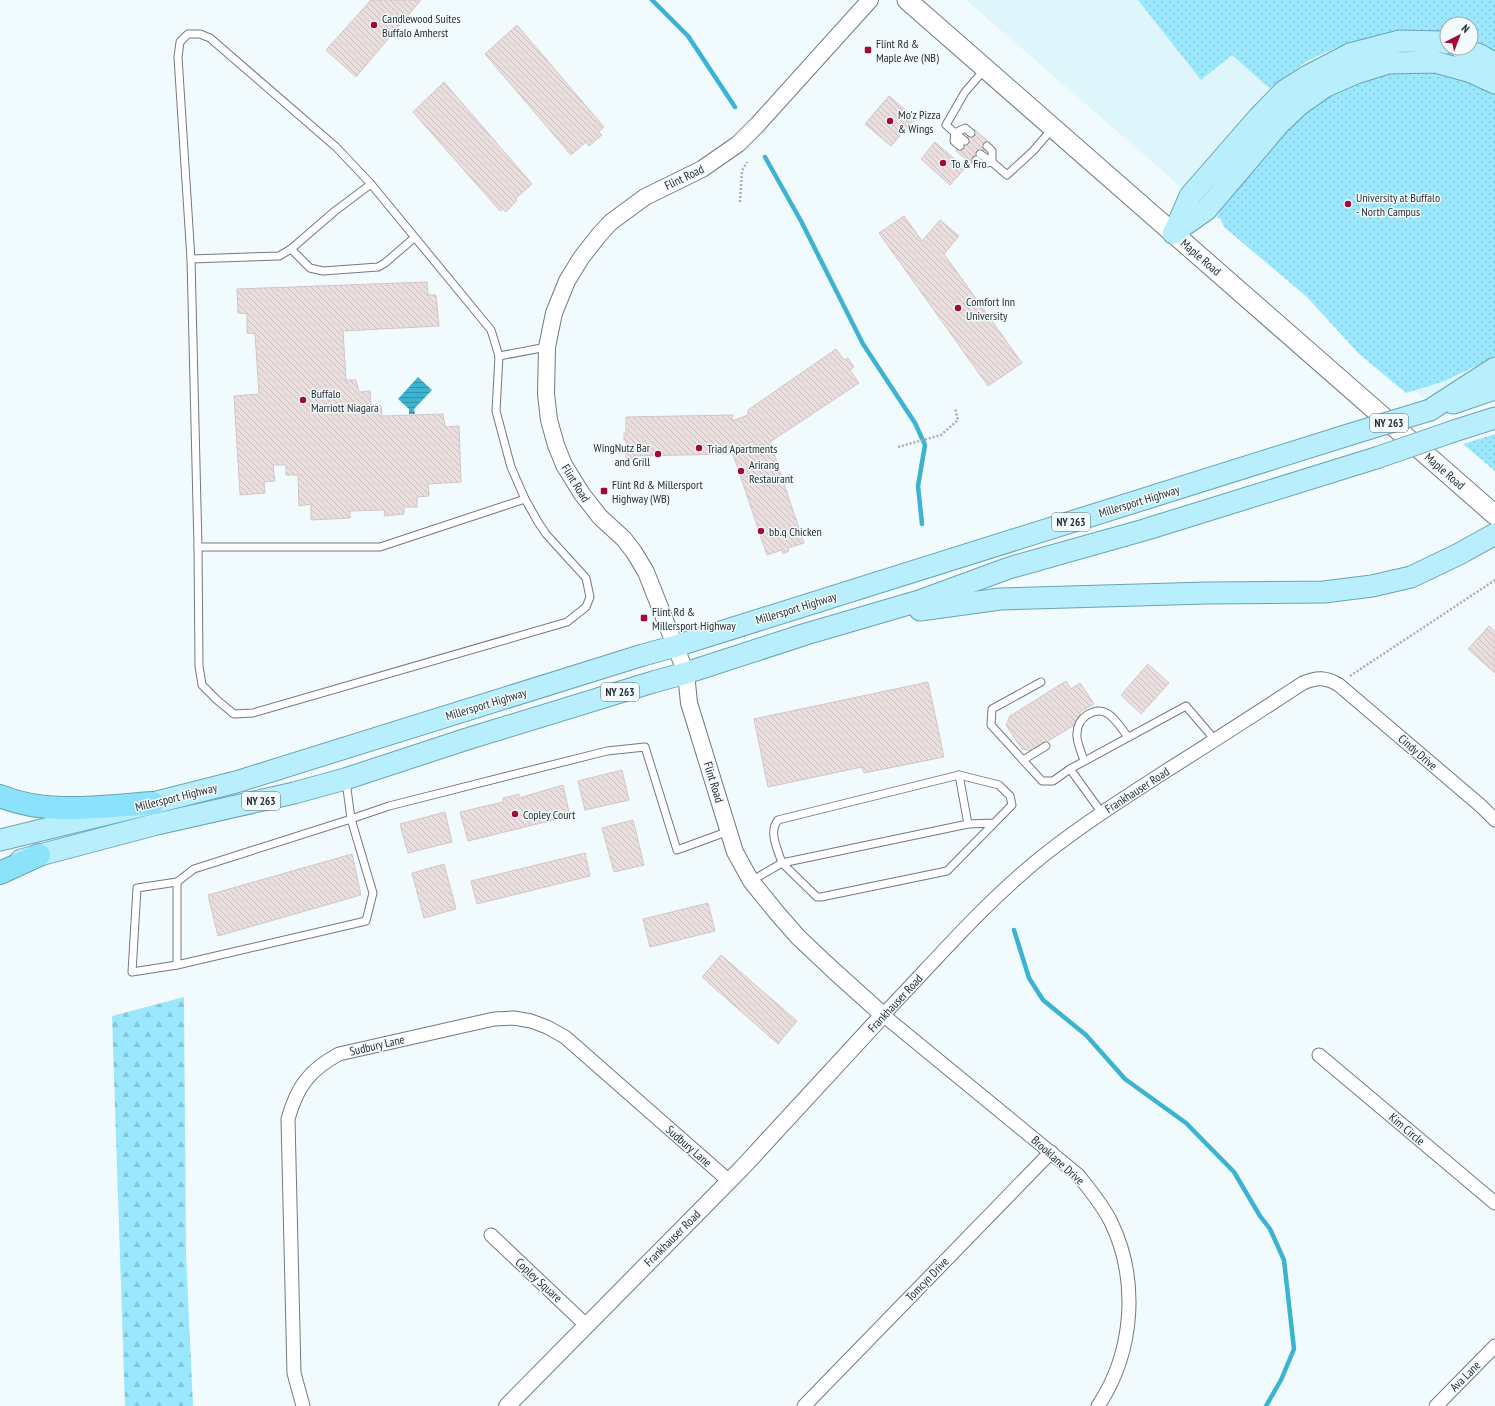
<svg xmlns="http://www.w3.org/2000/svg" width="1495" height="1406" font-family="'PT Sans Narrow',sans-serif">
<defs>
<pattern id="green-dots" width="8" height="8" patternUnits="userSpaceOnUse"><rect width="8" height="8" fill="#9be7fd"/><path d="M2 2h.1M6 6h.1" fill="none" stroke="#86c6d9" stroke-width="1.8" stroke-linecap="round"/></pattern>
<pattern id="forest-firs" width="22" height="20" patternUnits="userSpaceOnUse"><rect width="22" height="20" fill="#9be7fd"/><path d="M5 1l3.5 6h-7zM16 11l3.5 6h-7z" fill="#86c6d9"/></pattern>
<pattern id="water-rules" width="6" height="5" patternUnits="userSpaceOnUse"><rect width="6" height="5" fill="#3cb3d1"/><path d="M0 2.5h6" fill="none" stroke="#3392aa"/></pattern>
<pattern id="building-back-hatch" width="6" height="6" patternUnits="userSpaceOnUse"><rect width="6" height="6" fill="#ebdede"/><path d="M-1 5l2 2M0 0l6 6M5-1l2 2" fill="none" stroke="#cabfbf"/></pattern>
</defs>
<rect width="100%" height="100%" fill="#f1fbfe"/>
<!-- built -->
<path fill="#dff5fc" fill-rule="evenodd" d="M966,0h529v360l-66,43zM1447,24h24v24h-24z"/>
<!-- green -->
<g fill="url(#green-dots)">
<polygon points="1138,0 1495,0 1495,52 1471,43 1471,24 1447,24 1447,36 1385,34 1364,39 1335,48 1309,60 1269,88 1232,55 1201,80"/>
<polygon points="1429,71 1461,78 1495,94 1495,357 1442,382 1406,393 1358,353 1307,297 1224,227 1221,219 1217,217 1231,194 1298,120 1337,91 1377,73"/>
<polygon points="1495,434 1495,471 1463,444"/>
</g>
<!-- forest -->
<polygon fill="url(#forest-firs)" points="184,997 186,1255 193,1406 125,1406 112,1016"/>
<!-- water -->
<polygon fill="url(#water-rules)" points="418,377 432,390 414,409 415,414 409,414 409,409 398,399"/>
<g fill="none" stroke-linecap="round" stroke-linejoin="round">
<!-- stream -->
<g stroke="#3cb3d1" stroke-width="4.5">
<polyline points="652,0 688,36 735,107"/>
<polyline points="765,157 801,221 863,344 915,423 925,445 918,486 922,524"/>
<polyline points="1014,930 1029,978 1043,1000 1086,1035 1125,1079 1186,1123 1234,1172 1260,1216 1270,1229 1284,1260 1294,1349 1281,1380 1266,1406"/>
</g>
</g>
<!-- building -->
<g fill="url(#building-back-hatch)" stroke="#d3c6c7">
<polygon points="371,0 421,0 356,77 326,50"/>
<polygon points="517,25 604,127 599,132 602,135 589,146 586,142 571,155 485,54"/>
<polygon points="444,82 532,184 516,198 517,200 506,212 503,209 500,211 413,112"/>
<polygon points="889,96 915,118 891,146 865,124"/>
<polygon points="974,129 990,143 972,164 956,151"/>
<polygon points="935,142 965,168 950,185 921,159"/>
<polygon points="904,216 922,241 940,220 959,236 944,254 1022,363 988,386 879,233"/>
<polygon points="427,282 428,295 436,295 439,326 343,331 346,380 356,380 359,392 370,391 371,404 381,406 382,416 443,414 445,427 459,426 461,482 428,484 429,496 417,497 417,507 404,507 404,514 384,516 385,510 350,511 350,518 311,520 311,504 299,506 298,475 286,475 286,465 273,465 275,481 264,482 265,493 240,495 234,396 259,394 255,334 247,333 247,314 238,313 237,289"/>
<polygon points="836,349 844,360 848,358 854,367 850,370 859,383 770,442 804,543 788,548 789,551 783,554 782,550 767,555 733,454 633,456 633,458 626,458 626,440 624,440 624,433 626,433 626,417 733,415 732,421 748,415 748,410"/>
<polygon points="1489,626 1495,632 1495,673 1468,649"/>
<polygon points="1148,664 1169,683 1141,714 1121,695"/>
<polygon points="1066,681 1071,689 1080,683 1094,704 1080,712 1081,721 1032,751 1022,749 1006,725 1010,716"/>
<polygon points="928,682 944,757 864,773 862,767 768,787 754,719"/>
<polygon points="622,770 629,800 585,810 578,781"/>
<polygon points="563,785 570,816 468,841 460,812 503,802 503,798 519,794 519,798"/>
<polygon points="445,812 452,842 408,853 400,824"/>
<polygon points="633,820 644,865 614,872 602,828"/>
<polygon points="585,853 590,876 477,904 471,881"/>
<polygon points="352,854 361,895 218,936 208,895"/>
<polygon points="444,864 456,909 424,918 412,873"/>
<polygon points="708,903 715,931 650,947 643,919"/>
<polygon points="721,955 797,1021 778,1044 702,977"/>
</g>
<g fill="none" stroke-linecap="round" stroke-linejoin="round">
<defs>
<g id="service">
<polygon points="188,34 200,34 210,38 336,147 371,184 491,330 499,356 496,411 511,467 525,499 538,522 546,534 586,578 590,597 586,607 567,622 253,713 234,714 217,700 202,685 199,666 198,547 191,259 178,57 180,42"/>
<polyline points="971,133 965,128 955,133 946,125 965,92 985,69"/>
<polyline points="960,146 954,141 955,133 965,141"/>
<polyline points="980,154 992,162 1007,175 1033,151 1053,128"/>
<polyline points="976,160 981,164 992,162 992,151 987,146"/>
<polyline points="291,249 310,268 323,271 378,267 385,263 414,238"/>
<polyline points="191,259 279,256 291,249 335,211 371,184"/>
<polyline points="499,356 547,347"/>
<polyline points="198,547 380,547 525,499"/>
<polyline points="1041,682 992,709 991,725 1042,781 1053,781 1070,769 1102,813"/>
<polyline points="1023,760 1046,746"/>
<path d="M1084,761c-2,-8 -8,-19 -7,-27 0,-8 4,-15 10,-19 20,-13 30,8 41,22"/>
<polyline points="1070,769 1186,706 1215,740"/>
<polyline points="959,775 968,824"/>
<polyline points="346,781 351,819 389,806 607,751 645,747 677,850 729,831"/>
<polygon points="351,819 373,893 366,921 177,965 177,882 194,869"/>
<path d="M751,881l31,-18 35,34h4l126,-26 65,-66 -2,-9 -11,-11 -40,-10 -181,45c-10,12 0,30 4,43l186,-39 26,-1"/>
<polyline points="177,965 132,972 137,888 177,882"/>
</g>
<g id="minor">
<polyline points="1319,1055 1495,1203"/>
<polyline points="491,1235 586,1325"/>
<path d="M303,1406l-9,-33 -6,-254c9,-32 21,-49 51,-65l155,-35 20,-1 17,3 16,6 18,10 164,144"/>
<polyline points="804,1406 1051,1152"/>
<path d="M1098,1406c36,-54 41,-126 13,-184 -9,-18 -21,-32 -33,-47l-195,-160c52,-54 102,-113 161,-160 38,-30 80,-57 122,-84 46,-29 91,-58 137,-88 14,-6 23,-6 36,2l142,121 14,14"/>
<polyline points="1436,1406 1495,1346"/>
</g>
<polyline id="tertiary" points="507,1406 742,1168 883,1015 833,970 798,937 777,913 751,881 735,852 689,703 686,673 646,572 634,552 624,539 600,517 582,494 564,465 556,445 549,420 546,394 547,347 554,313 567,281 581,258 599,235 611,222 645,197 702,169 738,144 758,124 870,0"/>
<polyline id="secondary" points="907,0 1495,515"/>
<g id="primary">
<polyline points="1461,48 1480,55 1495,64"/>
<polyline points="1173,233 1206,210 1279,124 1299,105 1326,86 1356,73 1388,63 1435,62 1471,72 1495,83"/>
<polyline points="1174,233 1190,196 1258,118 1284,91 1306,77 1350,54 1400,41 1443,42 1447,43"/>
<polyline points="1453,403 1495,389"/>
<polyline points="1430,410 1495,368"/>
<polyline points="1454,431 1495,418"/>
<polyline points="920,610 1000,599 1207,593 1324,592 1372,586 1411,577 1459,554 1495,534"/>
<polyline points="0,840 153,803 236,782 643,655 676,646 1348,435"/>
<polyline points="21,860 157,824 294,793 345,779 467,739 653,682 686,673 806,634 919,601 1009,568 1144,530 1376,458"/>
</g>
<g id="motorway">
<path d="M0,796c48,20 103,10 153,7"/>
<polyline points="0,873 39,855"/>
</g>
</defs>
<!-- service casing -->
<use href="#service" stroke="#707b7f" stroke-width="9"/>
<!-- minor casing -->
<use href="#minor" stroke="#707b7f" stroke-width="15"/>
<!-- tertiary casing -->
<use href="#tertiary" stroke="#707b7f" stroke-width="18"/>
<!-- secondary casing -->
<use href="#secondary" stroke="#707b7f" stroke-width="21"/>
<!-- primary casing -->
<use href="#primary" stroke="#69a3b4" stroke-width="23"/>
<!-- motorway casing -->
<use href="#motorway" stroke="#69a3b4" stroke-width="24"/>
<!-- path -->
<g stroke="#a6aeb1" stroke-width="2.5" stroke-dasharray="2 2" stroke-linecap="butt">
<polyline points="740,202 742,171 747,162"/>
<polyline points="898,447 941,435 958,420 955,408"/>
<polyline points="1350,676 1495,580"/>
</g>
<!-- service -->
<use href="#service" stroke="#fff" stroke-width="7"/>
<!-- minor -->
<use href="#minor" stroke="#fff" stroke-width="13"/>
<!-- tertiary -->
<use href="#tertiary" stroke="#fff" stroke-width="16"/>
<!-- secondary -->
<use href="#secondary" stroke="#fff" stroke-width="19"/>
<!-- primary -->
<use href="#primary" stroke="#b9eefd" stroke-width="21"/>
<!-- motorway -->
<use href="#motorway" stroke="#8be2fb" stroke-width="22"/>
<defs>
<g id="primary-bridge">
<polyline points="1348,435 1430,410"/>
<polyline points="1376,458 1454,431"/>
</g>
</defs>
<!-- primary-bridge casing -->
<use href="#primary-bridge" stroke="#69a3b4" stroke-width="23" stroke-linecap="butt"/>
<!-- primary-bridge -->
<use href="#primary-bridge" stroke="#b9eefd" stroke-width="21"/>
</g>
<!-- markers -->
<g fill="#a50936" stroke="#f1fbfe" stroke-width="1.5">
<circle cx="374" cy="25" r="4"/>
<rect x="864" y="46" width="8" height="8" rx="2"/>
<circle cx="890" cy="121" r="4"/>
<circle cx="943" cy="163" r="4"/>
<circle cx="1348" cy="204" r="4"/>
<circle cx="958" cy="308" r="4"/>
<circle cx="303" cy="400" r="4"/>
<circle cx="699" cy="448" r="4"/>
<circle cx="658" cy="454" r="4"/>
<circle cx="741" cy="471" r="4"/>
<rect x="600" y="487" width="8" height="8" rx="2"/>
<circle cx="761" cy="531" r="4"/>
<rect x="640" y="614" width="8" height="8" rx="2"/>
<circle cx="515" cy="814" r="4"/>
</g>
<g text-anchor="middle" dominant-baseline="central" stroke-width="3" stroke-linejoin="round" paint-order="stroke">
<!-- shield labels -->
<g fill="#f1fbfe" stroke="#666c6e" stroke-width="1">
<rect x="1370" y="414" width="38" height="18" rx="3"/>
<rect x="1052" y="513" width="38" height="18" rx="3"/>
<rect x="601" y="683" width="38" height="18" rx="3"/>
<rect x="242" y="792" width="38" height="18" rx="3"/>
</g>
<g font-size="11" font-weight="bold" fill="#2b2f31">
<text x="1389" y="423">NY 263</text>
<text x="1071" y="522">NY 263</text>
<text x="620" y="692">NY 263</text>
<text x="261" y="801">NY 263</text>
</g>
<!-- poi labels -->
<g font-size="12" fill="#2b2f31" stroke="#f1fbfe" text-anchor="start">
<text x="382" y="18">Candlewood Suites<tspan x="382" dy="14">Buffalo Amherst</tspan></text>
<text x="876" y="43">Flint Rd &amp;<tspan x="876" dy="14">Maple Ave (NB)</tspan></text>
<text x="898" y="114">Mo'z Pizza<tspan x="898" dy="14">&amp; Wings</tspan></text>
<text x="951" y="163">To &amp; Fro</text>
<text x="1356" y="197">University at Buffalo<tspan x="1356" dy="14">- North Campus</tspan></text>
<text x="966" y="301">Comfort Inn<tspan x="966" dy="14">University</tspan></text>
<text x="311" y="393">Buffalo<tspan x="311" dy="14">Marriott Niagara</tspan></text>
<text x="650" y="447" text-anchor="end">WingNutz Bar<tspan x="650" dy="14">and Grill</tspan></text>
<text x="707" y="448">Triad Apartments</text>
<text x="749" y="464">Arirang<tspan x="749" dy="14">Restaurant</tspan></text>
<text x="612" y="484">Flint Rd &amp; Millersport<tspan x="612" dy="14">Highway (WB)</tspan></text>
<text x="769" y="531">bb.q Chicken</text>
<text x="652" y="611">Flint Rd &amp;<tspan x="652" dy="14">Millersport Highway</tspan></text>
<text x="523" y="814">Copley Court</text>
</g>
<!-- street labels -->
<g font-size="12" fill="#2b2f31" stroke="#f1fbfe">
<text transform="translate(684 177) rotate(-26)">Flint Road</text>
<text transform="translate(1201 257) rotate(41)">Maple Road</text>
<text transform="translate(1445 471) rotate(41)">Maple Road</text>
<text transform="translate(576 483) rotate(58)">Flint Road</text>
<text transform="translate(1139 501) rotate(-17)">Millersport Highway</text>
<text transform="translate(796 608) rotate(-17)">Millersport Highway</text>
<text transform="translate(486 704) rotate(-17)">Millersport Highway</text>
<text transform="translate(1418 752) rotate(41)">Cindy Drive</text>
<text transform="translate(714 782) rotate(73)">Flint Road</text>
<text transform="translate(1137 790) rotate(-33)">Frankhauser Road</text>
<text transform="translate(176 797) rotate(-14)">Millersport Highway</text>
<text transform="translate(895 1003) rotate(-47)">Frankhauser Road</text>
<text transform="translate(377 1045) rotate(-13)">Sudbury Lane</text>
<text transform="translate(1407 1129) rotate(40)">Kim Circle</text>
<text transform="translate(689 1146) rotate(41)">Sudbury Lane</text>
<text transform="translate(1058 1160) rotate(42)">Brooklane Drive</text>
<text transform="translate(672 1238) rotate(-45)">Frankhauser Road</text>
<text transform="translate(927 1279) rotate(-46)">Tomcyn Drive</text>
<text transform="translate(539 1280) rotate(43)">Copley Square</text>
<text transform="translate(1465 1376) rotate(-45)">Ava Lane</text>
</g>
</g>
<!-- north arrow -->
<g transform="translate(1459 36) rotate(42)"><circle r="19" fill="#f1fbfe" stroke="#a2a9ac"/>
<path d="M0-3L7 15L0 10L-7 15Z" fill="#a50936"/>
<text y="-6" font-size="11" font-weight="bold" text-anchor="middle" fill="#2b2f31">N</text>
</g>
</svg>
